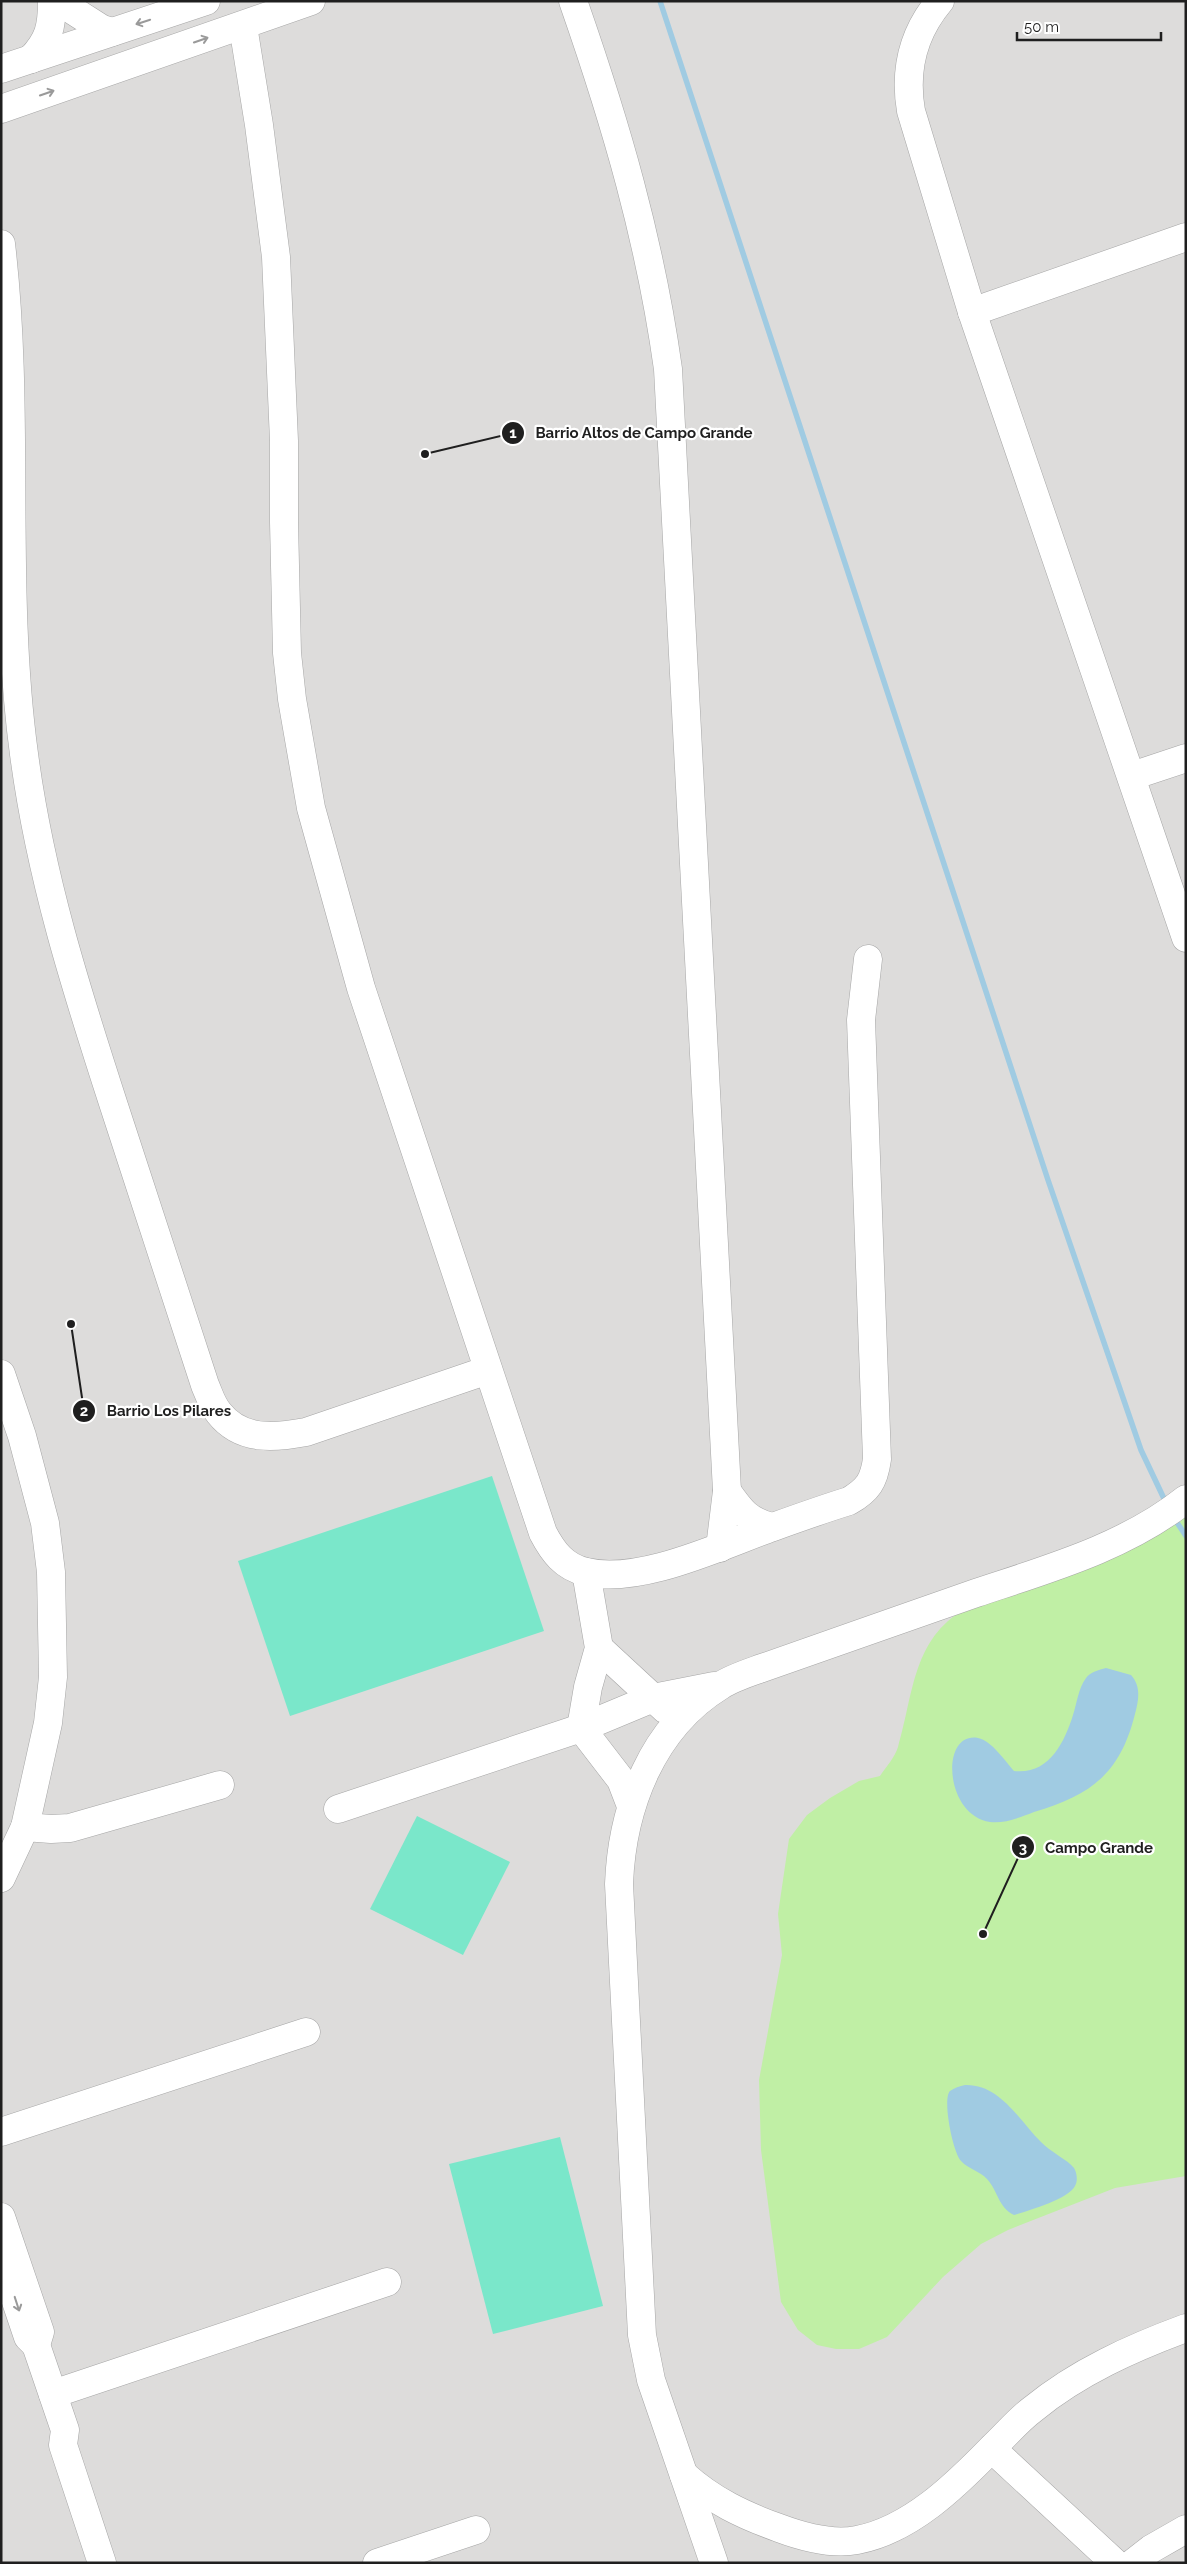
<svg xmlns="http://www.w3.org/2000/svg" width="1187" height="2564" font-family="Raleway,sans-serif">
<rect width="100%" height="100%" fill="#f0eee4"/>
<!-- residential -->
<rect fill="#dddcdb" x="1" y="1" width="1185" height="2562"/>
<!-- grass -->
<path fill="#c0efa5" d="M1186,1515v661l-71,12 -107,42 -27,14 -38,33 -56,60 -28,12h-23l-19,-4 -19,-15 -17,-28 -20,-152 -2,-70 23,-125 -4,-41 11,-75 18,-24 23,-17 29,-17 21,-5c6,-9 15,-19 18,-29 15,-50 14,-104 62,-135z"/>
<!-- pitch -->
<g fill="#7ae7ca">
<polygon points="492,1476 544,1631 290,1716 238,1561"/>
<polygon points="417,1816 510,1862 463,1955 370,1909"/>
<polygon points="560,2137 603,2306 493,2334 449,2164"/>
</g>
<!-- water -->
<g fill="#a0cbe2">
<path d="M1106,1668l25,7c10,11 8,24 4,39 -15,60 -44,81 -101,98 -13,5 -30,12 -44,10 -46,-7 -50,-91 -12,-84 14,3 27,23 36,33 34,4 50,-27 59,-56 4,-12 5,-26 13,-37 4,-6 13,-8 20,-10z"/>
<path d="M965,2085c35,-1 54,35 76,57 8,9 27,18 33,26 3,5 4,13 1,18 -6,13 -48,25 -61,29 -16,-8 -16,-24 -27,-36 -7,-8 -19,-10 -26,-18 -8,-8 -19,-62 -11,-70 4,-3 10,-5 15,-6z"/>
</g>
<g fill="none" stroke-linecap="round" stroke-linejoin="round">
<!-- stream -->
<g stroke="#a0cbe2" stroke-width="5.5">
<polyline points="660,1 1048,1180 1141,1450 1167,1505"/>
<polyline points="1174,1518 1186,1536"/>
</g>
<defs>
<g id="minor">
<polyline points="58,1 102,29 112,32"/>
<path d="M573,1c43,123 77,239 95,368l59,1122 -7,57"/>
<path d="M940,1c-27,32 -36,69 -29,110l61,201 214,626"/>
<path d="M243,26l16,99 17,132 8,184v81l3,131 5,46 19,109 50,180 182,545c10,19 21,34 43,39 54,13 136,-27 187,-45 25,-9 50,-18 76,-26 19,-11 25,-20 28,-42l-16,-439 7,-61"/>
<path d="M31,59c18,-19 21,-32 21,-58"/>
<polyline points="1,69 206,1"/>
<polyline points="1,109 311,1"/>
<path d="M1,244c20,169 0,341 23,510 16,122 52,235 90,352 30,93 60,186 91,279 4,9 7,20 14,28 22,28 55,25 87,19l182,-62"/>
<polyline points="972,312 1186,237"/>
<polyline points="1132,776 1186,758"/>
<polyline points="1,1374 22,1436 45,1523 51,1572 53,1677 48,1723 25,1827 1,1878"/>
<path d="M727,1491c14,20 21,30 45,36"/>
<polyline points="586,1572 599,1648 588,1687 581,1728 621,1780 631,1806"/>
<polyline points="599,1648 665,1709"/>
<polyline points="338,1809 581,1728 653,1698 714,1686"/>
<polyline points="25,1827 51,1829 70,1828 220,1785"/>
<polyline points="1,2132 306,2032"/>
<polyline points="1,2217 40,2332 36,2345 28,2337 1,2257"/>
<polyline points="36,2345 65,2430 63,2445 102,2563"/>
<polyline points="53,2394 387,2282"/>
<polyline points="992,2449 1115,2563"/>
<path d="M684,2475c29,26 59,40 95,53 24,9 52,17 78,12 53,-10 98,-54 135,-92 14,-13 26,-28 41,-39 45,-37 99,-61 153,-81"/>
<polyline points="377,2563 476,2530"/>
<path d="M714,2563l-63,-183 -9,-45 -23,-451c3,-77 33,-156 101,-198 12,-8 28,-13 42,-18 71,-25 143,-50 214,-75 72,-24 150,-46 210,-94"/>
<polyline points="1133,2563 1151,2549 1186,2529"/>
</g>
</defs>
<!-- minor casing -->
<use href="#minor" stroke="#a6a6a6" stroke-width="29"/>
<!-- minor -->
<use href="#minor" stroke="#fff" stroke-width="28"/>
</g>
<!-- one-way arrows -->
<defs><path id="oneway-shaft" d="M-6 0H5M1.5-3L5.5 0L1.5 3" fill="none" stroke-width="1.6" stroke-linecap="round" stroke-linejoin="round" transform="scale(1.25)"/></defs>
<g stroke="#9a9a9a">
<use href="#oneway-shaft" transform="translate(143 22) rotate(162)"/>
<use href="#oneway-shaft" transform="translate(201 40) rotate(-19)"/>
<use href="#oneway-shaft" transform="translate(47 93) rotate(-19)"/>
<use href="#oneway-shaft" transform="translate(17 2304) rotate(72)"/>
</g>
<!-- callouts -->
<path fill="none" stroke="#1f1f1f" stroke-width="2" d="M425 454L513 433M71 1324L84 1411M983 1934L1023 1847"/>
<g fill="#1f1f1f" stroke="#fff" stroke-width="2">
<circle cx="425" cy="454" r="5"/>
<circle cx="71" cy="1324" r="5"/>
<circle cx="983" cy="1934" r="5"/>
<circle cx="513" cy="433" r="12"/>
<circle cx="84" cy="1411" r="12"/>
<circle cx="1023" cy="1847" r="12"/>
</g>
<g font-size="15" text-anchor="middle" font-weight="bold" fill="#fff">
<text x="513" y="438">1</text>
<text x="84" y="1416">2</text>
<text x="1023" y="1853">3</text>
</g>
<g font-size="15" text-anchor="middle" font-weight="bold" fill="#1f1f1f" stroke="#fff" stroke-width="4.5" stroke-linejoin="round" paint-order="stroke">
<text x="644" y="438">Barrio Altos de Campo Grande</text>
<text x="169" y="1416">Barrio Los Pilares</text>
<text x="1099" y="1853">Campo Grande</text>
</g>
<!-- border -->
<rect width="1187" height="2564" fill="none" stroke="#1f1f1f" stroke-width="5"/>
<!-- scale -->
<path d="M1017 32v8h144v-8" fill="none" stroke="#1f1f1f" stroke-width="2.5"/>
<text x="1024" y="32" font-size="15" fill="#1f1f1f" stroke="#ffffff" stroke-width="4" paint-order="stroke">50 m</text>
</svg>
